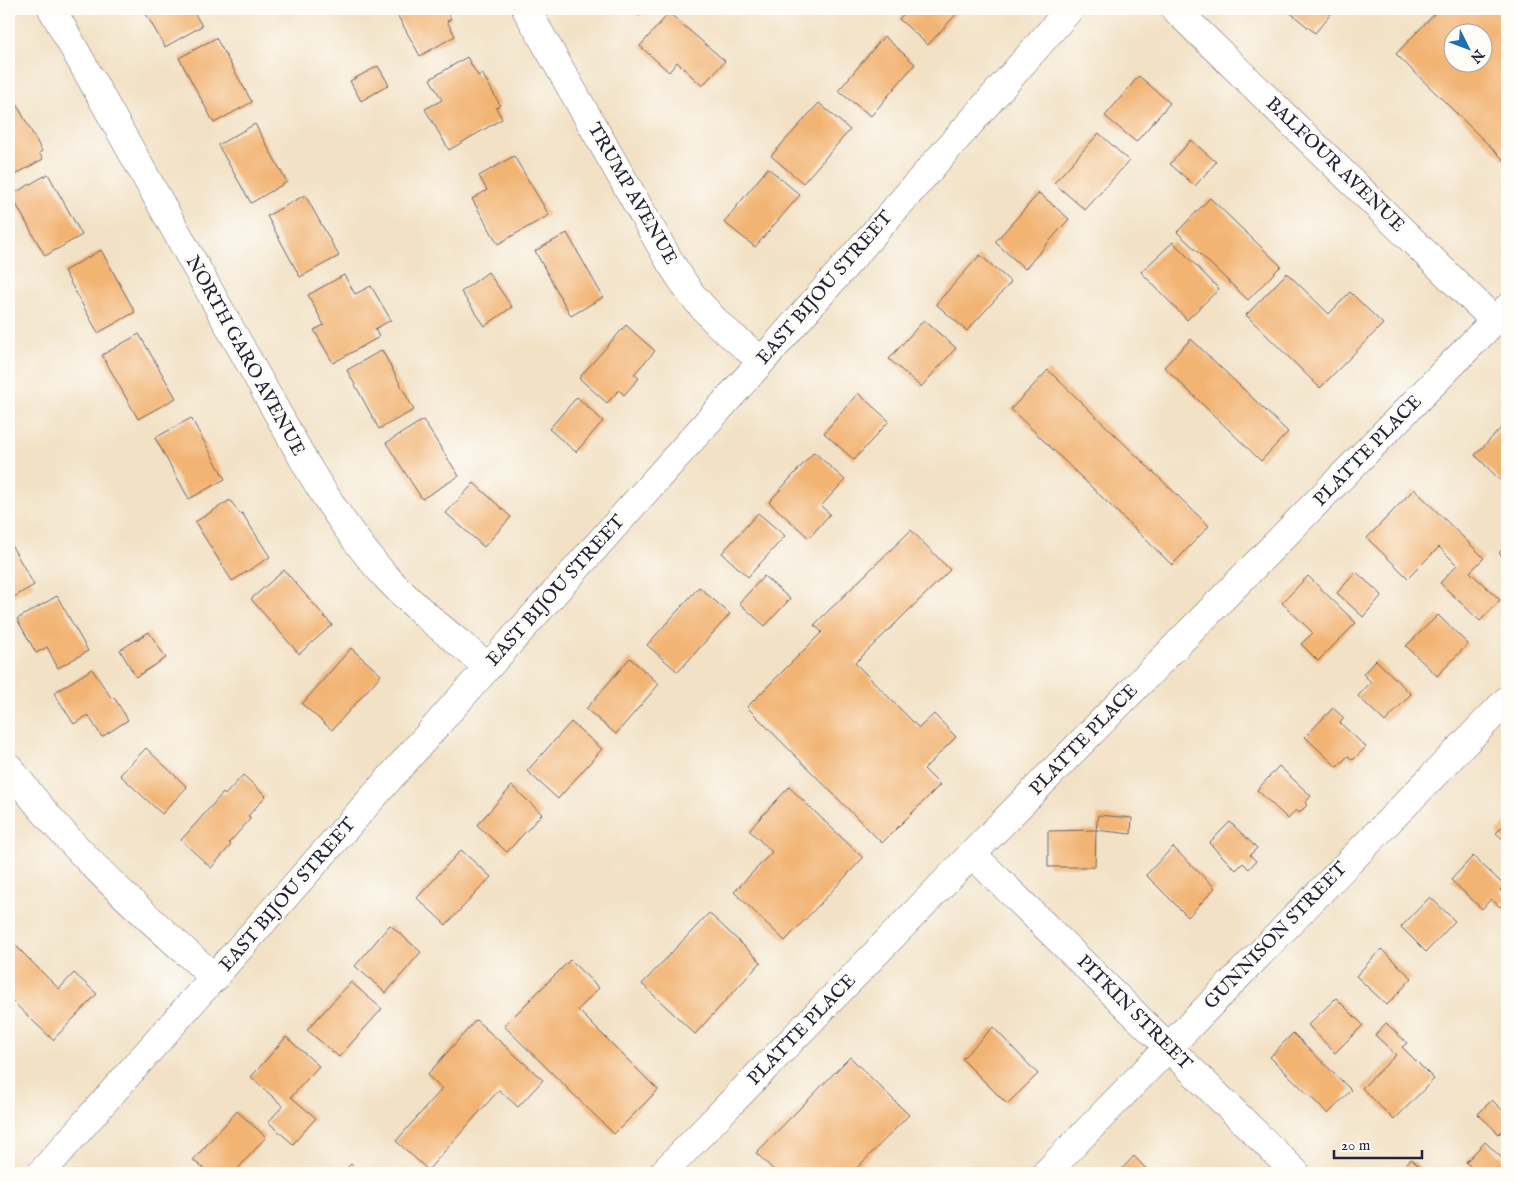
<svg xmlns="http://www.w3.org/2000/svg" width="1516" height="1182" font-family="'IM FELL English',serif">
<rect width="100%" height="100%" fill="#fdfcf7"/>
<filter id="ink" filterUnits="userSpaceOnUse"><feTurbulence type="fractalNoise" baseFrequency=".02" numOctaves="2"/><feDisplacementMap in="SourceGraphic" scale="10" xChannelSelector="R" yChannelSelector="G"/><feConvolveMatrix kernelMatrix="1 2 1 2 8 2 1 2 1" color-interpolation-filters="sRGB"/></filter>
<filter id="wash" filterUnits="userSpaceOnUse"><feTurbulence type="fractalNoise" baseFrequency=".0096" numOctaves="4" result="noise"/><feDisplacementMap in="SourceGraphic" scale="20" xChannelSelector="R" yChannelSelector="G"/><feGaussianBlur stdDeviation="1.12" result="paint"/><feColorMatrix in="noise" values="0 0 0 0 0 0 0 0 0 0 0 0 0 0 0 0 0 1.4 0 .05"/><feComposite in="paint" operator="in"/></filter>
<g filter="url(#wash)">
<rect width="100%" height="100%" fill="#f2e1c5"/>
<g id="blocks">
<!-- building -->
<g fill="#f2b473" fill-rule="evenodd">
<polygon points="143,9 192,9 202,26 165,47"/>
<polygon points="394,9 446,9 451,19 447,21 455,36 420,56"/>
<polygon points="631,9 645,9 639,16"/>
<polygon points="908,9 961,9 928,45 899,19"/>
<polygon points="1290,9 1335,9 1315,33 1288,11"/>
<path d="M1439,9h68v154l-111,-109zM1454,32h30v30h-30z"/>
<polygon points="669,13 725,61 702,86 677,62 669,72 640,46"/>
<polygon points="884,36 915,64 871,116 838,91"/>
<polygon points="216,38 252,102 214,123 179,58"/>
<polygon points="467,57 478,76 482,73 500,105 496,108 502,119 449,150 425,109 442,100 430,79"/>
<polygon points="378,66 389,85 361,101 350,81"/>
<polygon points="1139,76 1170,103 1136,142 1105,116"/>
<polygon points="9,90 42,151 39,153 43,159 11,177 9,173"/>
<polygon points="819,103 850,130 803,183 771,156"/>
<polygon points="255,124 287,182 251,203 218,145"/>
<polygon points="1099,133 1129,161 1085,210 1054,183"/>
<polygon points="1191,140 1216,162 1195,186 1170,164"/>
<polygon points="514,156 549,215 498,244 472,199 487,190 479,176"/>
<polygon points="768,168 800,195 755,247 724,222"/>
<polygon points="48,174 82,235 45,256 11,195"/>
<polygon points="1039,193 1069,219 1025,269 995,242"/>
<polygon points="305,195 339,256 300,277 267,216"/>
<polygon points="1210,198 1281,266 1248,300 1177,232"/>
<polygon points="567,233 603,297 571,316 535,251"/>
<polygon points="1173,242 1219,289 1187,320 1141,272"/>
<polygon points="101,250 135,312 98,333 64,271"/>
<polygon points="980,255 1011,282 967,331 936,304"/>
<polygon points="488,272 512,307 485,326 461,292"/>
<polygon points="1287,273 1329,314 1350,292 1383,324 1320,388 1246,315"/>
<polygon points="344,275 355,294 371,286 391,320 375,329 379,337 333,363 314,330 324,325 308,295"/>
<polygon points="924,320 956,348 921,387 889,359"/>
<polygon points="626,325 655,351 634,374 639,378 624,395 619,390 607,403 579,378"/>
<polygon points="139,334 176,398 138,419 102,355"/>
<polygon points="1191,339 1288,432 1261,461 1164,367"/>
<polygon points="382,350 414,410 379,429 347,370"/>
<polygon points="1048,370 1209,526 1172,565 1011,409"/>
<polygon points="858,393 889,421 854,460 824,433"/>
<polygon points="577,397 603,421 576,452 549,429"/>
<polygon points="191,418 225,479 189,499 155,438"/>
<polygon points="423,420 459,476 422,499 386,443"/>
<polygon points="1507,422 1507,487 1475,455"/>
<polygon points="814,452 845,480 821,506 830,514 809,538 769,502"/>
<polygon points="474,483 511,517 484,547 446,513"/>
<polygon points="1414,489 1484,558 1470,572 1500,600 1480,621 1440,583 1457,565 1439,547 1408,578 1367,538"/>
<polygon points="230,500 240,514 242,513 270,557 232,581 195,522"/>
<polygon points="758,513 785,536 748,577 722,553"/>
<polygon points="911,530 950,570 855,663 919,728 934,714 956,737 924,769 940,785 882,843 747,707 822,632 814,625"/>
<polygon points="9,541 34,585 9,600"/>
<polygon points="1507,544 1507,560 1499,553"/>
<polygon points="284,570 332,625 299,654 251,599"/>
<polygon points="1356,572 1382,595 1363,617 1337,593"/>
<polygon points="764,576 790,599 765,626 739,603"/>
<polygon points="1308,576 1356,623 1318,661 1301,644 1313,633 1282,603"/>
<polygon points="699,587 730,614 678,672 647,645"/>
<polygon points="57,596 88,651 58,668 47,647 36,653 17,619"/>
<polygon points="1438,615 1468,644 1437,676 1406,646"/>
<polygon points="149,632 166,658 136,677 120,650"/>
<polygon points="351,648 381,675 332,730 302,704"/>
<polygon points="630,658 659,684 616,734 586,709"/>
<polygon points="1376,660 1411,694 1385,722 1358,696 1371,682 1363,674"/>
<polygon points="92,669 112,699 114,697 128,720 102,737 88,715 74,724 54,693"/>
<polygon points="1333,708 1344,718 1340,723 1366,747 1353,760 1348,756 1337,767 1305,737"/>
<polygon points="571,722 602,749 558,799 527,771"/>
<polygon points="146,748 187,787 162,814 120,775"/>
<polygon points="1279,766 1311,796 1305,803 1307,805 1299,813 1296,810 1288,819 1257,790"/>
<polygon points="243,775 266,796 248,816 251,818 229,843 231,845 211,868 181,840 223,793 225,795"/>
<polygon points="512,786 542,814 507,852 477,825"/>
<polygon points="789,787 863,858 785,941 734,892 772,852 749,830"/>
<polygon points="1098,815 1132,818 1131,834 1096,830 1095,867 1048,867 1048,831 1096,830"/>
<polygon points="1230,822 1257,848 1250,855 1256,861 1249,869 1243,863 1236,870 1209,843"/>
<polygon points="1507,822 1507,843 1496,833"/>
<polygon points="1173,847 1215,888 1188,917 1146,875"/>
<polygon points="461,850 491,877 446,925 417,898"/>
<polygon points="1473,856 1505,886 1500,890 1507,898 1507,901 1506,900 1500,907 1491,899 1482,909 1451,880"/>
<polygon points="1430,897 1455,921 1426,952 1401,927"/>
<polygon points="709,913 761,962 695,1034 642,984"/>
<polygon points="390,925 421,952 386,993 355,966"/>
<polygon points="9,939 59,989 74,973 97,994 53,1040 10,999 9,1000"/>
<polygon points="1381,949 1412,978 1387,1005 1356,976"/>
<polygon points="570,960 599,988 578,1010 658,1090 614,1134 504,1026"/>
<polygon points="351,982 382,1009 339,1057 307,1030"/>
<polygon points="1336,998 1363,1025 1335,1053 1308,1025"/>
<polygon points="476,1020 543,1080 518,1107 499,1090 428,1170 396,1141 442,1089 427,1075"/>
<polygon points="1386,1023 1407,1043 1402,1047 1434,1079 1394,1120 1362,1088 1396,1055 1375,1035"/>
<polygon points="993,1027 1038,1074 1007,1104 962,1059"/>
<polygon points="1293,1033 1351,1090 1328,1114 1270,1057"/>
<polygon points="286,1037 319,1066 291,1097 316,1118 293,1144 268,1122 283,1106 251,1077"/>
<polygon points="850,1057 909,1115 852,1173 777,1173 756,1153"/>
<polygon points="1492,1100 1507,1115 1507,1126 1499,1134 1478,1114"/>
<polygon points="237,1111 266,1137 234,1173 209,1173 193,1160"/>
<polygon points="1485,1142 1507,1163 1507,1173 1472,1173 1475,1171 1466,1162"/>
<polygon points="1134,1156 1150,1173 1118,1173"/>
<polygon points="1411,1159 1426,1173 1397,1173"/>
<polygon points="351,1164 361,1173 342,1173"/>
<polygon points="175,1168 182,1173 171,1173"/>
</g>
</g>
</g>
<g filter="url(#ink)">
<use href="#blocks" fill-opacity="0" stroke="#6b656b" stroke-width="1"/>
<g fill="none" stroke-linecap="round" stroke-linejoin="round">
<defs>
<g id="minor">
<path d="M52,9l255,457c24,40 50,80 83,115 29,31 65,58 98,86"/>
<polyline points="526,9 670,262 691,294 719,325 762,361"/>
<polyline points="1175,9 1495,321"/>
<path d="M9,767c60,82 130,143 206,211"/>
<polyline points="972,854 1296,1173"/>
<polyline points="41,1173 488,667 762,361 1070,9"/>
<polyline points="663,1173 972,854 1507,308"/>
<polyline points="1046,1173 1507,700"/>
</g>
</defs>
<!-- minor casing -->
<use href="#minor" stroke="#6b656b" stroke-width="29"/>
<!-- minor -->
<use href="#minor" stroke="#fff" stroke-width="28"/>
</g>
</g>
<g text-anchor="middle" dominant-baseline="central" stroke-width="5" stroke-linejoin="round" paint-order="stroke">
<!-- street labels -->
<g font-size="19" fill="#22223b" stroke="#fdfcf7">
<text transform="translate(1335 165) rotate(44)">BALFOUR AVENUE</text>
<text transform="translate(632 194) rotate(60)">TRUMP AVENUE</text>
<text transform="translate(825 288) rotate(-49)">EAST BIJOU STREET</text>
<text transform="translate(245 356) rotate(61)">NORTH GARO AVENUE</text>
<text transform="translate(1368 451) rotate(-46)">PLATTE PLACE</text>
<text transform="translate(556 591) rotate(-48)">EAST BIJOU STREET</text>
<text transform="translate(1084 740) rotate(-46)">PLATTE PLACE</text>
<text transform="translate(288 895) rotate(-49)">EAST BIJOU STREET</text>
<text transform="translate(1276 936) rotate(-46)">GUNNISON STREET</text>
<text transform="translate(1134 1013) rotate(45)">PITKIN STREET</text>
<text transform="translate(802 1030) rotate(-46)">PLATTE PLACE</text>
</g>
</g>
<!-- margin -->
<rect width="1516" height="1182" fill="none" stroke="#fdfcf7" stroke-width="30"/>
<!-- north arrow -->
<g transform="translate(1468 48) rotate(132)"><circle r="24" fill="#fdfcf7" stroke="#a5a5ac"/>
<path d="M0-4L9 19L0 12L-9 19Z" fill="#1f6fb2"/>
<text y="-8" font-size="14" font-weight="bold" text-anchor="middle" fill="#22223b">N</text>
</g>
<!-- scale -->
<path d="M1334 1150v8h88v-8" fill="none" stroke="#22223b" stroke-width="2.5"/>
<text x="1341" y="1150" font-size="15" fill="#22223b" stroke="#fdfcf7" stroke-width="4" paint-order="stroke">20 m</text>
</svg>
